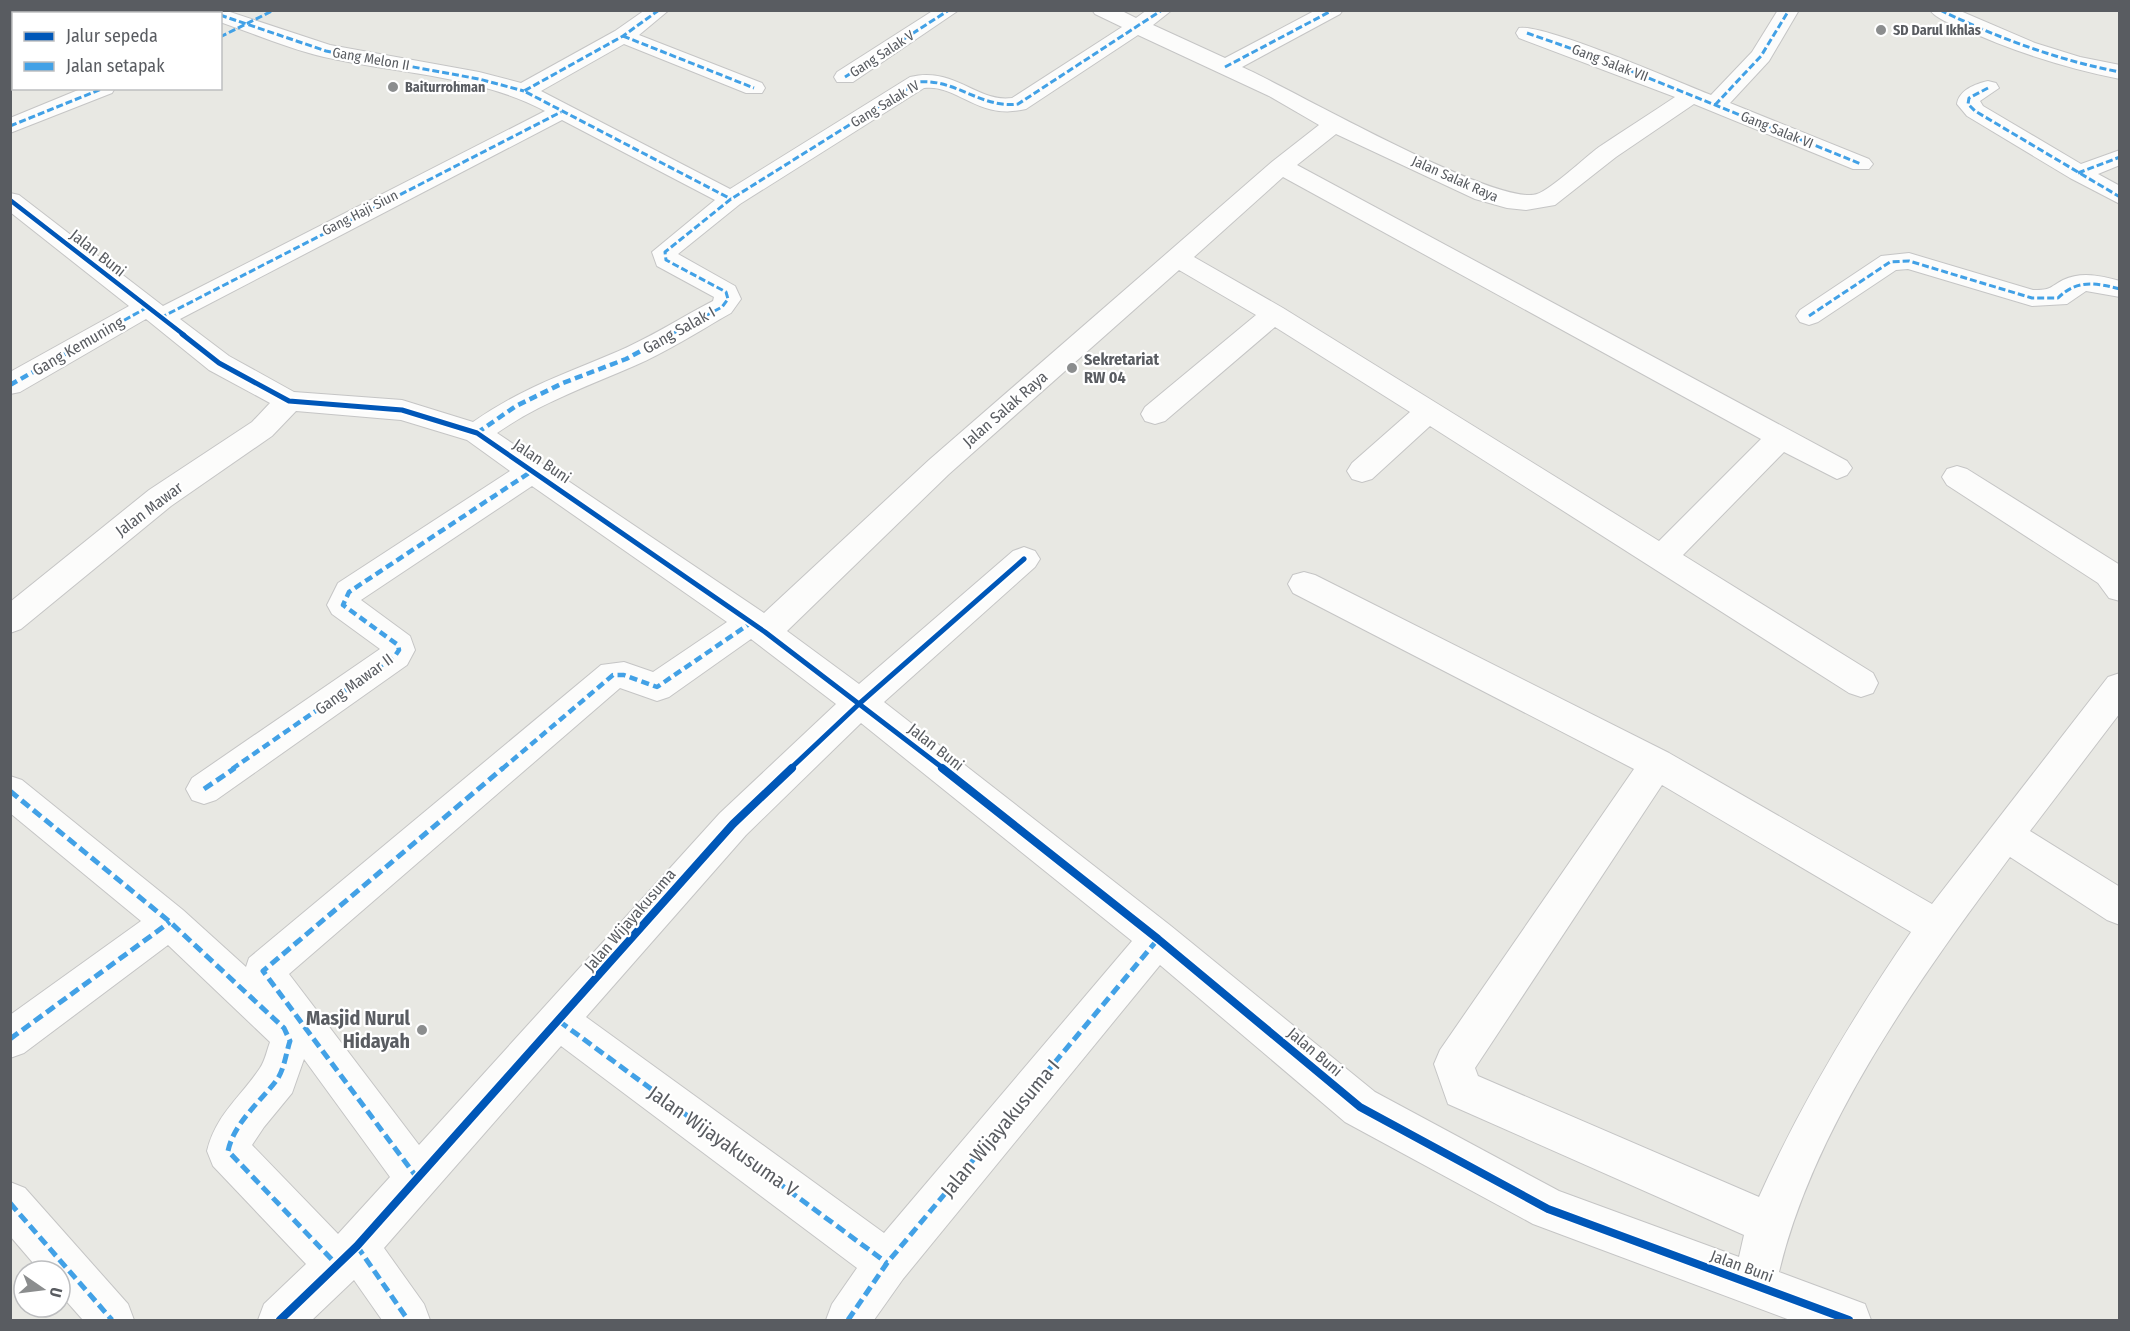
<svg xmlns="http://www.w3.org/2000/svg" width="2130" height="1331" font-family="'Fira Sans Condensed',sans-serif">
<rect width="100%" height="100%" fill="#e8e8e3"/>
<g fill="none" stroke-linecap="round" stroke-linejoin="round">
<defs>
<g id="minor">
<path d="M213,10l14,1 103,34 149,27 42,11 94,-52 30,-21h24l-30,25 123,48 3,5 -3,5h-16l-122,-49 -83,47 189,98 180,-112c45,-11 67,26 102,21l110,-71 -27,-13 -3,-4h28l16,8 11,-8h25l-19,15 72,33 91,-48h27l-3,4 -98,53c50,22 254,140 295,127 15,-5 47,-36 62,-47 25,-17 51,-33 76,-50l-156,-59 -3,-5 3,-5c24,-5 162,55 192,67l41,-43 26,-42h21l-30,51 -39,42 139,56 4,5 -4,5h-16l-159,-65 -78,53 -61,48 -29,5 -19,-2 -32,-9 -139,-65 -39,31 550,296 5,7 -5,7 -10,4 -53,-27 -101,103 190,118 5,10 -5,10 -12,4 -12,-4 -419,-267 -58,53 -10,3 -10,-3 -5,-8 5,-8 58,-51 -135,-85 -110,94 -10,3 -10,-3 -4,-7 4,-7 111,-92 -77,-45 -230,204 -162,157 72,53 154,-133 11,-4 11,4 5,8 -5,8 -151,135 287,224 204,166 184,99 180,66 5,-22 -296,-131 -14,-40 6,-14 194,-281 -341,-176 -5,-9 5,-9 11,-3 11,3 354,178 263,151 176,-227 12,-4v40l-90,118 90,56v38l-13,-5 -97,-63c-90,121 -196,268 -231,415l86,32 6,16h-81l-257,-96 -188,-102 -185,-157 -257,314 -29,41h-48l6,-16 25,-36 -296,-222 -177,202 40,56 6,16h-48l-28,-40 -42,40h-54l6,-16 42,-40 -93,-98 -6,-15c9,-37 34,-54 53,-83 5,-7 7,-18 10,-26l-102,-97 -144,108 -14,5v-43l131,-94 -131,-108v-37l12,4 161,130 63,57 3,-9 352,-293 23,-3 29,10 74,-50 -195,-136 -171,114 49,36 5,14 -8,15 -191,135 -12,4 -12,-4 -6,-11 6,-11 188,-129 -48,-35 -5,-9 11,-22 172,-112 -43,-31 -66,-20 -105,-9 -24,25 -101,70 -150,123 -11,4v-31l139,-112 103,-68 18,-19 -61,-33 -63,-51 -126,73 -10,2v-22l119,-66 -119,-94v-19l9,2 144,111 382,-195c-68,-36 -147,-37 -221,-54 -35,-8 -69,-23 -104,-35v-8h-9zM1138,35l131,61 50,29 -46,36 -344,299 -165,153 -267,-180c43,-30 89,-46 137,-67 33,-14 65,-35 97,-53l10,-14 -6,-13 -57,-32 62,-50 184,-116c34,-4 54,33 102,21zM562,120l153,80 -63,52 5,14 57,31 -1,4c-33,17 -65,38 -99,52 -52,22 -94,36 -141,69l-71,-22 -108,-8 -65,-36 -49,-37zM1283,177l478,262 -102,102 -376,-233 -89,-51zM751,639l85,65 -116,109 -301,332 -130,-171 331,-286 37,13 12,-4zM861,723l271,218 -248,292 -298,-216 160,-182zM1662,785l249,147c-58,85 -110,171 -152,265l-281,-121 -3,-8zM304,1059l86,118 -52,57 -86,-89 12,-18 28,-34z"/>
<polygon points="934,10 959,10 853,82 837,82 834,77 837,72"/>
<path d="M1930,10h28l77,33 45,14 40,8v14c-55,-11 -108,-28 -158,-51 -10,-4 -26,-9 -32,-18z"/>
<path d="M1988,81l8,2 3,5 -19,13 3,5 98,58 39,-14v15l-22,9 22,12v18l-50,-26 -103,-62 -10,-12c2,-14 18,-20 31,-23z"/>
<polygon points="83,88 115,88 112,93 10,133 10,118"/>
<path d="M1909,253l124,37c19,0 15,-2 30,-10 19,-9 38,-4 57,1v16l-34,-6 -19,13 -35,2 -124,-37 -12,1 -78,52 -9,3 -9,-3 -4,-6 4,-6 81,-54z"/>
<polygon points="1957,466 1967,469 2120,565 2120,601 2109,598 2098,583 1947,485 1942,477 1947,469"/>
<polygon points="10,1182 25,1188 128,1304 134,1320 83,1320 60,1294 60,1271 40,1271 10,1236"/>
</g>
</defs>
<!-- minor casing -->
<use href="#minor" stroke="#c5c5c5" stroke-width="2"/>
<!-- minor -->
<use href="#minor" fill="#fcfcfb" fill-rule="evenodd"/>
<!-- quiet-far2 -->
<g stroke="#42a1e6" stroke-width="3" stroke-dasharray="7 3" stroke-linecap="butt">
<polyline points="208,10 216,14"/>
<polyline points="659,10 623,36 524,91 731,199"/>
<path d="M1940,10c58,28 117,50 180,62"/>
<polyline points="220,15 326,51 479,79 524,91"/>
<polyline points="1527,33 1604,60 1861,164"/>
<polyline points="623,36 754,88"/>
<polyline points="220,37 274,10"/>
<polyline points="1225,67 1333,10"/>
<polyline points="845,77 949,10"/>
<polyline points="1988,88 1969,98 1968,104 1975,111 2120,197"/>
<polyline points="1715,105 1761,56 1789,10"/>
<polyline points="10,126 104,88"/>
<polyline points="2078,173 2120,157"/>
<path d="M1809,316l81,-54 19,-1 123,37h26c19,-19 38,-15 62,-9"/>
<polyline points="160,318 561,112"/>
<polyline points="98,335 146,308"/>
<path d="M670,335l52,-28 6,-8 -2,-7 -60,-32 -1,-8 66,-53 187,-117c37,-4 63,27 100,22l144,-94"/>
</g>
<!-- quiet-far1 -->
<g stroke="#42a1e6" stroke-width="4.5" stroke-dasharray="8 4.5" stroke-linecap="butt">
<polyline points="10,385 100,334"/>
<polyline points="477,433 516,406 563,383 626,359 672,334"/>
<polyline points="232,769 395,656 399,650 398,645 343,605 349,592 532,471"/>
<polyline points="502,769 613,675 624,675 657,687 752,622"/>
</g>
<!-- quiet -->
<g stroke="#42a1e6" stroke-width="5" stroke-dasharray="10 5" stroke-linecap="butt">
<polyline points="204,789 235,768"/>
<path d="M10,791l160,131 114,106 6,13c-4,12 -6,30 -14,40 -17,22 -42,42 -48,70l109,114"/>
<polyline points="559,1021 887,1263"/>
<polyline points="10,1039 170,922"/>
<polyline points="418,1179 263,971 503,768"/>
<polyline points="10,1203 112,1320"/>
<polyline points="357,1246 408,1320"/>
<polyline points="848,1320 887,1263 1158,939"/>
</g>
<defs>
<polyline id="cycleway-far2" points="10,200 184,335"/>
<g id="cycleway-far1">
<polyline points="182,334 219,363 289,401 402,410 477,433 765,632 944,769"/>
<polyline points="790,769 860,703 1024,559"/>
</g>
<g id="cycleway">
<polyline points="942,768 1158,939 1360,1107 1548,1209 1849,1320"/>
<polyline points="280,1320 357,1246 733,824 792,768"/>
</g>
</defs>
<!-- cycleway-far2 casing -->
<use href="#cycleway-far2" stroke="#fff" stroke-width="8"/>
<!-- cycleway-far1 casing -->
<use href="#cycleway-far1" stroke="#fff" stroke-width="9"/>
<!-- cycleway casing -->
<use href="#cycleway" stroke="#fff" stroke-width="11"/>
<!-- cycleway-far2 -->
<use href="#cycleway-far2" stroke="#0057b8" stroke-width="4.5"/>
<!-- cycleway-far1 -->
<use href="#cycleway-far1" stroke="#0057b8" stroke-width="5"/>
<!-- cycleway -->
<use href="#cycleway" stroke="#0057b8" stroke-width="8"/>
</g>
<!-- markers -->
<g fill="#8b8d8e" stroke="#fff" stroke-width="2">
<circle cx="1881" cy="30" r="6"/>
<circle cx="393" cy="87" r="6"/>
<circle cx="1072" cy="368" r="6"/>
<circle cx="422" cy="1030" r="6"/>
</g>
<g text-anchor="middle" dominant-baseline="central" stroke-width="4.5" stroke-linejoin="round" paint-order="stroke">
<!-- far-poi labels -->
<g font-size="14" font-weight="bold" fill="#595c61" stroke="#fff" text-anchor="start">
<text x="1893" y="30">SD Darul Ikhlas</text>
<text x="405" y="87">Baiturrohman</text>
</g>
<!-- far-street labels -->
<g font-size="14" fill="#595c61" stroke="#fff">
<text transform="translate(882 54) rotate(-33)">Gang Salak V</text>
<text transform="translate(371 59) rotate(10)">Gang Melon II</text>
<text transform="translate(1610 63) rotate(21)">Gang Salak VII</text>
<text transform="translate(885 104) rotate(-31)">Gang Salak IV</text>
<text transform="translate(1777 130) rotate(22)">Gang Salak VI</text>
<text transform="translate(1455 179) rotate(24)">Jalan Salak Raya</text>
<text transform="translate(360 213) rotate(-27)">Gang Haji Siun</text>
</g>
<!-- street labels -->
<g font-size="16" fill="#595c61" stroke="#fff">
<text transform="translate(98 253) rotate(38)">Jalan Buni</text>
<text transform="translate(679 330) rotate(-29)">Gang Salak I</text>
<text transform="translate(78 346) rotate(-30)">Gang Kemuning</text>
<text transform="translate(1005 409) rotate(-41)">Jalan Salak Raya</text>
<text transform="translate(542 461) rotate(34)">Jalan Buni</text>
<text transform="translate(149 509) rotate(-37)">Jalan Mawar</text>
<text transform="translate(354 684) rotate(-36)">Gang Mawar II</text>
<text transform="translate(936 747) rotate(38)">Jalan Buni</text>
<text transform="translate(630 920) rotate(-49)">Jalan Wijayakusuma</text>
<text transform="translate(1315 1052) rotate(40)">Jalan Buni</text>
<text transform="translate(1742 1266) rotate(20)">Jalan Buni</text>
</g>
<!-- poi labels -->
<g font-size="16" font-weight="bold" fill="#595c61" stroke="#fff" text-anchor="start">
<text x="1084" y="359">Sekretariat<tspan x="1084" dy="18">RW 04</tspan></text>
</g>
<!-- near-poi labels -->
<g font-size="20" font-weight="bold" fill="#595c61" stroke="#fff" text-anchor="end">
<text x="410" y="1018">Masjid Nurul<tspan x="410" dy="23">Hidayah</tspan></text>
</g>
<!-- near-street labels -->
<g font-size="20" fill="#595c61" stroke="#fff">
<text transform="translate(1000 1128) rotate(-50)">Jalan Wijayakusuma I</text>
<text transform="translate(723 1141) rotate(35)">Jalan Wijayakusuma V</text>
</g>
</g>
<!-- border -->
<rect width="2130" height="1331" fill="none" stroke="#595c61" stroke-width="24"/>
<!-- legend -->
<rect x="12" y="12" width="210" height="78" fill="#ffffff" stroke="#bdbec0" stroke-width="1.5"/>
<rect x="24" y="32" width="30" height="9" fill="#0057b8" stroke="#bdbec0" stroke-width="1.5"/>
<text x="66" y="42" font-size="18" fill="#595c61">Jalur sepeda</text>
<rect x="24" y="62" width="30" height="9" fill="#42a1e6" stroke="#bdbec0" stroke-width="1.5"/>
<text x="66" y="72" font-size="18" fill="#595c61">Jalan setapak</text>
<!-- north arrow -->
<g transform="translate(42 1289) rotate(104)"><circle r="28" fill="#ffffff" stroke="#bdbec0" stroke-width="1.5"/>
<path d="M0-4.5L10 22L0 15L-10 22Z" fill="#8b8d8e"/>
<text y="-9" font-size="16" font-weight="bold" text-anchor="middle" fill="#595c61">U</text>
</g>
</svg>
